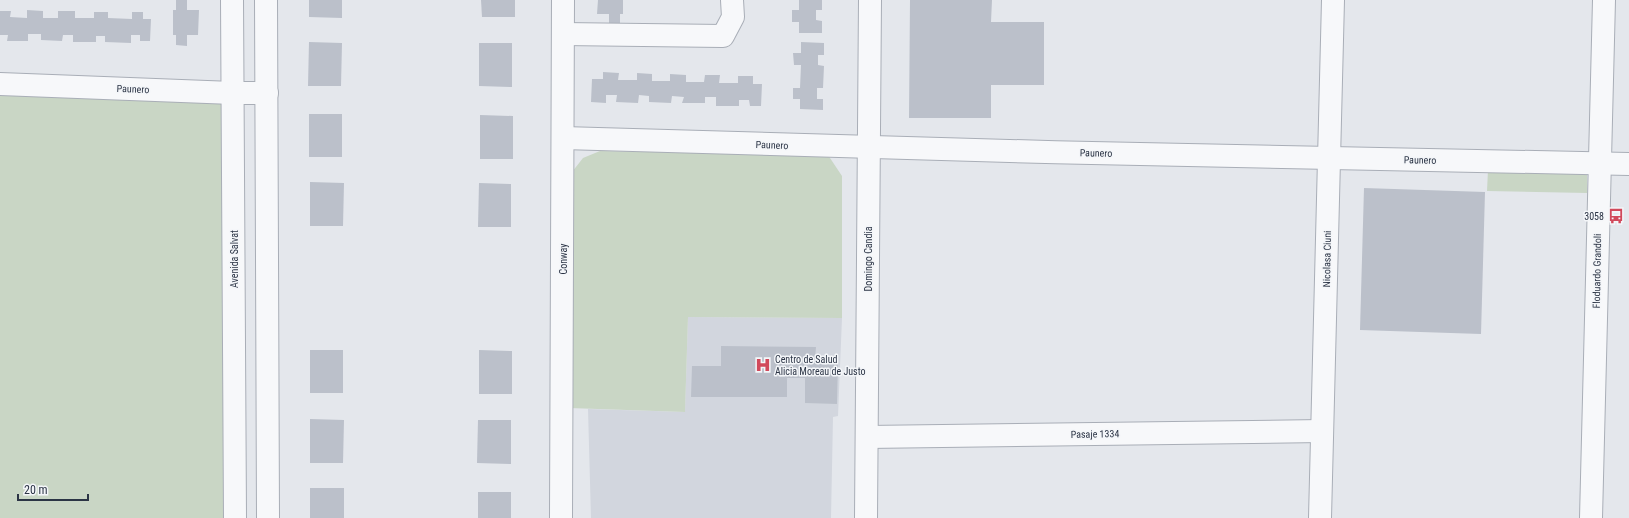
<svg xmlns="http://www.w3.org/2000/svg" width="1629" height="518" font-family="'Roboto Condensed',sans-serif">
<rect width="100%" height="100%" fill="#e4e7ec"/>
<!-- built -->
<polygon fill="#d2d6de" points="688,317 842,318 838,416 833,417 831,518 591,518 588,409 685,412"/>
<!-- green -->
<g fill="#c9d6c5">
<polygon points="0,84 233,93 235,518 0,518"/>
<polygon points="600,151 828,155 842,176 842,318 688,317 685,412 569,408 572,172 583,158"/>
<polygon points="1488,170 1587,172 1587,193 1487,191"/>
</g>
<!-- building -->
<g fill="#bbc0ca">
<polygon points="176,0 187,0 187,10 199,10 198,35 187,35 187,46 176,45 176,35 173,35 173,10 176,10"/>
<polygon points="309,0 342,0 342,18 309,17"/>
<polygon points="481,0 515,0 515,17 482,17"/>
<polygon points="598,0 623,0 623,14 620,14 620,24 609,24 609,14 597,14"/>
<polygon points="799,0 822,0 822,10 816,10 816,20 822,21 822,33 799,33 799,22 792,22 792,10 799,10"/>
<polygon points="910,0 992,0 991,22 1044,22 1044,85 991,85 991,118 909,118"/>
<polygon points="27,10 43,11 43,18 58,18 58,11 75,11 75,18 94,18 94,12 108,12 108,18 132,19 132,12 143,12 143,19 151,19 150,41 140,41 140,35 131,35 131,43 105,42 105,36 96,36 96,42 73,42 73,35 63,35 62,41 41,40 41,34 28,34 28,41 7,41 8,35 0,35 0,11 11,11 10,17 27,18"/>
<polygon points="309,42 342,43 341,86 308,86"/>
<polygon points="801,42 824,43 824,55 818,55 818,65 824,66 823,88 817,88 817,99 823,99 823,110 800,109 800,99 793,99 793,88 800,88 801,65 794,65 793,53 801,53"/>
<polygon points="479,43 512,43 512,87 479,86"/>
<polygon points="603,72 619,73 618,80 637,80 637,73 652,74 652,81 670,81 670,74 686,75 686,82 704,82 705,75 720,75 719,83 738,83 738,76 753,76 753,84 762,84 761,106 750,106 749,100 739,100 739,106 716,106 716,97 705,97 705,103 682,103 684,97 672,96 671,103 649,102 649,96 639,95 638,103 616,102 617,95 606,95 606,103 591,102 592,79 603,79"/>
<rect x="309" y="114" width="33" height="43"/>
<polygon points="480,115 513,116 513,159 480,159"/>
<polygon points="310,182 344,183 343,226 310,226"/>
<polygon points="479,183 511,184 511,227 478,227"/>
<polygon points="1364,188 1485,192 1481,334 1360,330"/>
<polygon points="721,346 816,347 815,359 838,359 837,404 805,403 805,378 787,378 787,397 691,397 692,366 721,366"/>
<rect x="310" y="350" width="33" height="43"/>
<polygon points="479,350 512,351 512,394 479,394"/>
<polygon points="310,419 344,420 343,463 310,463"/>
<polygon points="478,420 511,420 511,464 477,463"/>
<rect x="310" y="488" width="34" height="30"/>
<rect x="478" y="492" width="33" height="26"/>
</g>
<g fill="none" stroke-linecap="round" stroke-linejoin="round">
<defs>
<g id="minor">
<polyline points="232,0 235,518"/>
<polyline points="266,0 268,518"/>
<polyline points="563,34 723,36 733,17 732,0"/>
<polyline points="0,84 233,93 267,93"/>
<path d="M563,138c355,12 711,20 1066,26"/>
<polyline points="867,437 1322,431"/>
<polyline points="561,518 563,0"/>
<polyline points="866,518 870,0"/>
<polyline points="1320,518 1333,0"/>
<polyline points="1591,518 1604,0"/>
</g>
</defs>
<!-- minor casing -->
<use href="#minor" stroke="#a9aeb7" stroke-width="24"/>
<!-- minor -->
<use href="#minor" stroke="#f7f8fa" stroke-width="22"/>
</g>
<!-- icons -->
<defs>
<symbol id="bus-bare" viewBox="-9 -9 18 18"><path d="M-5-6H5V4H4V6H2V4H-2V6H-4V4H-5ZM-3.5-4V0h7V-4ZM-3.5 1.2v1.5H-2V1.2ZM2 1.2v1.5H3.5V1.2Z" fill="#d1495b" stroke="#f4f6f9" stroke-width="2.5" paint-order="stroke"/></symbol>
<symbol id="hospital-bare" viewBox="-9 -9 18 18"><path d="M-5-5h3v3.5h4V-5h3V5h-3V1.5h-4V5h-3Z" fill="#d1495b" stroke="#f4f6f9" stroke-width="2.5" paint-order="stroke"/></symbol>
</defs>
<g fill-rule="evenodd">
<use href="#bus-bare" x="1605" y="205" width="22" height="22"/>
<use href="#hospital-bare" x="752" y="354" width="22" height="22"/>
</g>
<g text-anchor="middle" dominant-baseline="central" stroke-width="3" stroke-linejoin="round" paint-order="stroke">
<!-- street labels -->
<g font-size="10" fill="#2b3445" stroke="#f4f6f9">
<text transform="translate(133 89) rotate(2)">Paunero</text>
<text transform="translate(772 145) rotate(2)">Paunero</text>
<text transform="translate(1096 153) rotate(1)">Paunero</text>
<text transform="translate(1420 160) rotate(1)">Paunero</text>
<text transform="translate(234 259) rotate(-90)">Avenida Salvat</text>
<text transform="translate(563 259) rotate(-90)">Conway</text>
<text transform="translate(868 259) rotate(-90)">Domingo Candia</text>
<text transform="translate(1327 259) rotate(-89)">Nicolasa Ciuni</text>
<text transform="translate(1597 271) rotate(-89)">Floduardo Grandoli</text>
<text transform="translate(1095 434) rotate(-1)">Pasaje 1334</text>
</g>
<!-- poi labels -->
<g font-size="10" fill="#2b3445" stroke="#f4f6f9" text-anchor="end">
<text x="1604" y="216">3058</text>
<text x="775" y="359" text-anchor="start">Centro de Salud<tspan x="775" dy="12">Alicia Moreau de Justo</tspan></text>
</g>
</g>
<!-- scale -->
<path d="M18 494v6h70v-6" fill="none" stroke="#2b3445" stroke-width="2"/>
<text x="24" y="494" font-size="12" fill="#2b3445" stroke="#f4f6f9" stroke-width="3" paint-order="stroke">20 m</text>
</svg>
